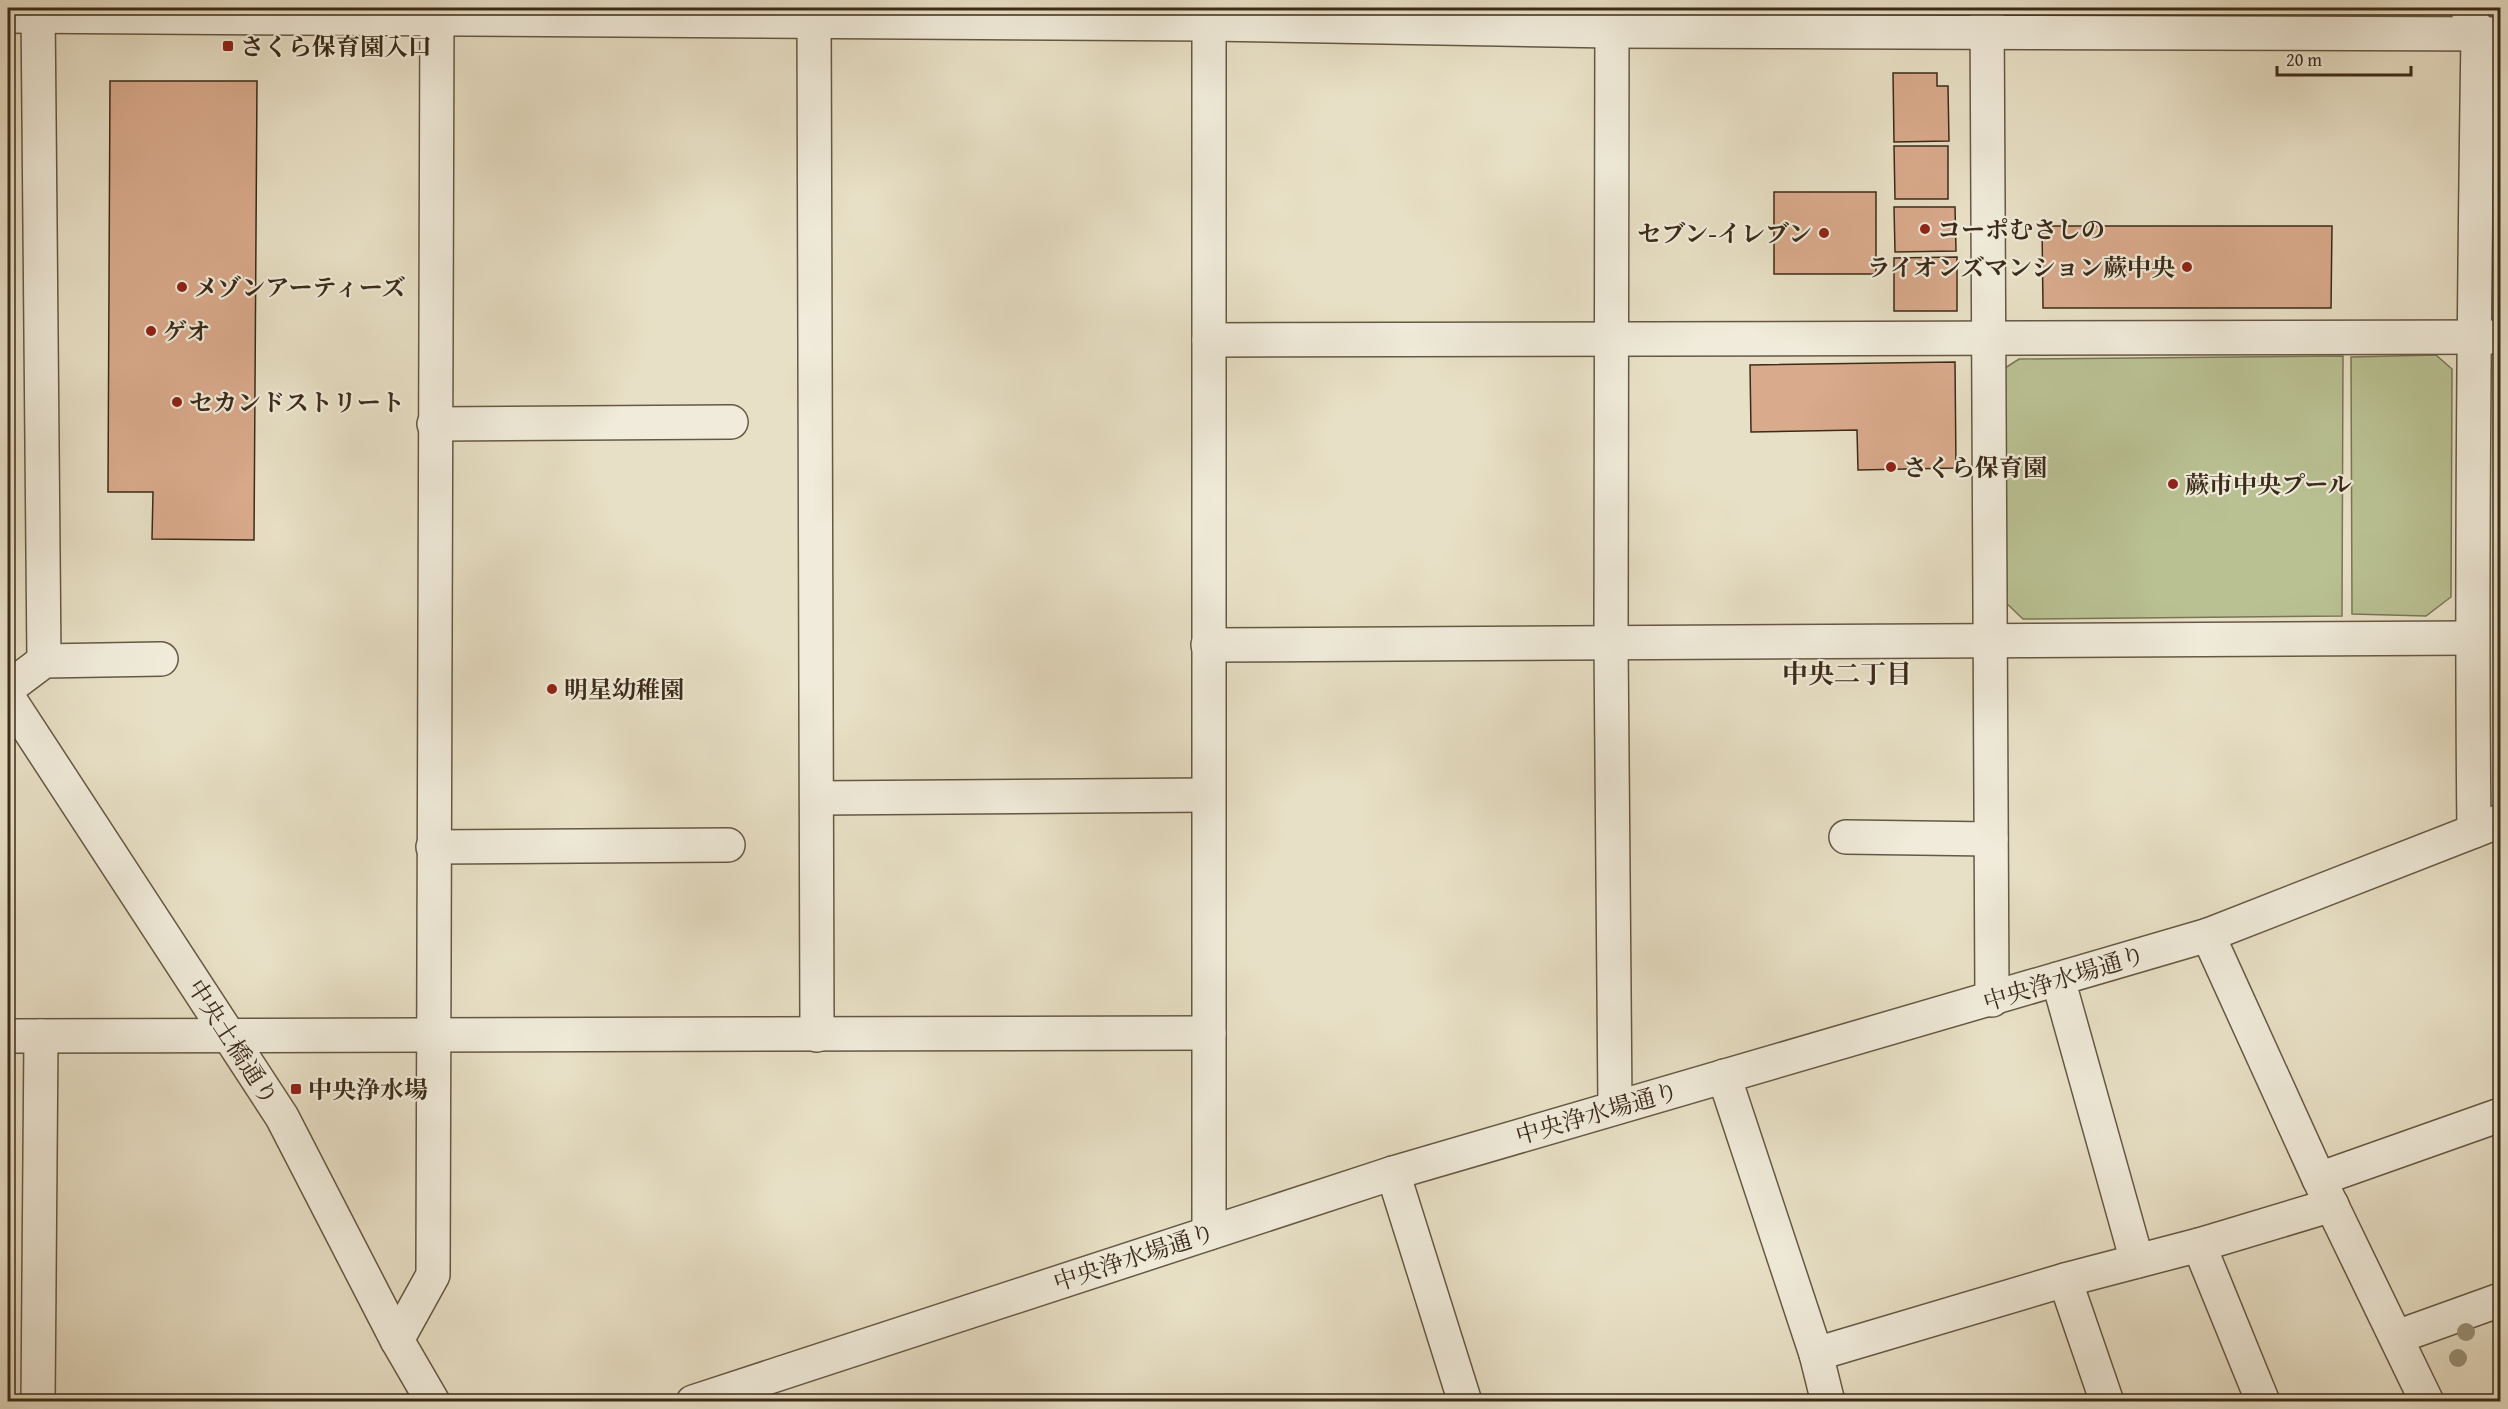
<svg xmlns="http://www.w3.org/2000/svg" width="2508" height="1409" font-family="'Gentium Book Plus','Noto Serif JP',serif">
<rect width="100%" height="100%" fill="#e8e0c6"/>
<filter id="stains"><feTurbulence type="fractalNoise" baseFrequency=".00333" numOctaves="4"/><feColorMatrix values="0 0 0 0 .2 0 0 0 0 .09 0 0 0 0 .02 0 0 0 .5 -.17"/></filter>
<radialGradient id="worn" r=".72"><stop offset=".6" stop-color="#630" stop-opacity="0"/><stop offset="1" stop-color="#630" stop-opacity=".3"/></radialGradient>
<!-- green -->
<g fill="#b9c193" stroke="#7a7656" stroke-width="1.5">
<polygon points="2436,355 2452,369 2451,597 2426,616 2352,614 2351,357"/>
<polygon points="2343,356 2342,616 2023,619 2004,601 2005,368 2019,359"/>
</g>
<!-- building -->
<g fill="#d9aa8c" stroke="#3b2b19" stroke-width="1.5">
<polygon points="1893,73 1937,73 1937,86 1948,86 1949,141 1894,142"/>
<polygon points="110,81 257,81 254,540 152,539 153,492 108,492"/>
<polygon points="1894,146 1948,146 1948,199 1895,199"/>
<rect x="1774" y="192" width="102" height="82"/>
<polygon points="1894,207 1955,207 1956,251 1895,252"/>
<polygon points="2042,226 2332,226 2331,308 2043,308"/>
<polygon points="1957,257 1957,311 1894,311 1894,258"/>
<polygon points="1955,362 1956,468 1858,470 1857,430 1751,432 1750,365"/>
</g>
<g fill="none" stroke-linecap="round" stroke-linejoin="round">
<defs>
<g id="minor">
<polyline points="38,8 44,661"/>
<polyline points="814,8 817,1035"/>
<polyline points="1209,8 1209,1233"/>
<polyline points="1612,8 1611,643 1615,1107"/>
<polyline points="1987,8 1992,1000"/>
<path d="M2467,8l11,26c-4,266 -7,532 -4,797"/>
<polyline points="8,16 1208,24 1612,31 2500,34"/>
<polyline points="1209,340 2500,337"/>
<polyline points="434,424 731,422"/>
<polyline points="1208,645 2472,638"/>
<polyline points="8,688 44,661 161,659"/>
<polyline points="8,697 282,1117 397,1340 433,1402"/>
<polyline points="817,798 1208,795"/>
<polyline points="1846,837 1991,839"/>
<polyline points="433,847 728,845"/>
<polyline points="2208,935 2319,1179 2427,1402"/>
<polyline points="2058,979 2137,1261"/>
<polyline points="8,1036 1209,1033"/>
<polyline points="1724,1076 1816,1354 1828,1402"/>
<polyline points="1393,1173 1465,1402"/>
<polyline points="2319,1179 2500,1115"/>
<polyline points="2199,1245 2263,1402"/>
<polyline points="2065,1280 2107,1402"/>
<polyline points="2397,1337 2500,1300"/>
<polyline points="397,1340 433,1275 437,8"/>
<polyline points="1816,1354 2065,1280 2199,1245 2332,1205"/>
<polyline points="38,1402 41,1036"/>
<polyline points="693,1402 1393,1173 2208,935 2500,821"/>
</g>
</defs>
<!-- minor casing -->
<use href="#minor" stroke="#665844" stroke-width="36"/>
<!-- minor -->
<use href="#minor" stroke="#f0ebda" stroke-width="33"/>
</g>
<!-- trees -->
<g fill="#9a9178">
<circle cx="2466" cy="1332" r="9"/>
<circle cx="2458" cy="1358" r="9"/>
</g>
<!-- markers -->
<g fill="#8f2418" stroke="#f0ebda" stroke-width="2">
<rect x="222" y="40" width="12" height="12" rx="3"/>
<circle cx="1925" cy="229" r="6"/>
<circle cx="1824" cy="233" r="6"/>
<circle cx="2187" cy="267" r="6"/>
<circle cx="182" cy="287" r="6"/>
<circle cx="151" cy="331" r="6"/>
<circle cx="177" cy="402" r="6"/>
<circle cx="1891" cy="467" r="6"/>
<circle cx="2173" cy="484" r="6"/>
<circle cx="552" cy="689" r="6"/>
<rect x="290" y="1083" width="12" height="12" rx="3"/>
</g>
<g text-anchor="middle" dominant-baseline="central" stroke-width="4.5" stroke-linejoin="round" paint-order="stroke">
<!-- poi labels -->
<g font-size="24" font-weight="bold" fill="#3b2b19" stroke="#f0ebda" text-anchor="start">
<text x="240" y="46">さくら保育園入口</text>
<text x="1937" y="229">コーポむさしの</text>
<text x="1812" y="233" text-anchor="end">セブン-イレブン</text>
<text x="2175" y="267" text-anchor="end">ライオンズマンション蕨中央</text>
<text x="194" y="287">メゾンアーティーズ</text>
<text x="163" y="331">ゲオ</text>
<text x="189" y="402">セカンドストリート</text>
<text x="1903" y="467">さくら保育園</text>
<text x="2185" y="484">蕨市中央プール</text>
<text x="564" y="689">明星幼稚園</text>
<text x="308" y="1089">中央浄水場</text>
</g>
<!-- street labels -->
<g font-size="24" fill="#3b2b19" stroke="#f0ebda">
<text transform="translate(2064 978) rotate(-17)">中央浄水場通り</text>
<text transform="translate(233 1042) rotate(57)">中央土橋通り</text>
<text transform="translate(1597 1113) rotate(-16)">中央浄水場通り</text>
<text transform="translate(1134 1257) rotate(-18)">中央浄水場通り</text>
</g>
<!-- neighbourhood labels -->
<g font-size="26" font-weight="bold" fill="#3b2b19" stroke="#f0ebda">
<text x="1847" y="673">中央二丁目</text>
</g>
</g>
<!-- margin -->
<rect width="2508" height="1409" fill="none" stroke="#e8e0c6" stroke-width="30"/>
<rect x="9" y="9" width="2490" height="1391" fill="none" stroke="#3b2b19" stroke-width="3"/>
<rect x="15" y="15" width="2478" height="1379" fill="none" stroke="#3b2b19" stroke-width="1.5"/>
<!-- scale -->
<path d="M2277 66v9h134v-9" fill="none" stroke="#3b2b19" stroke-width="3"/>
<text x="2286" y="66" font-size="18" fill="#3b2b19" stroke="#f0ebda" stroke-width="4.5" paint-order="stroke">20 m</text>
<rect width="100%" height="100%" filter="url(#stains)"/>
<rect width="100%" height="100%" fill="url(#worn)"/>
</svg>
